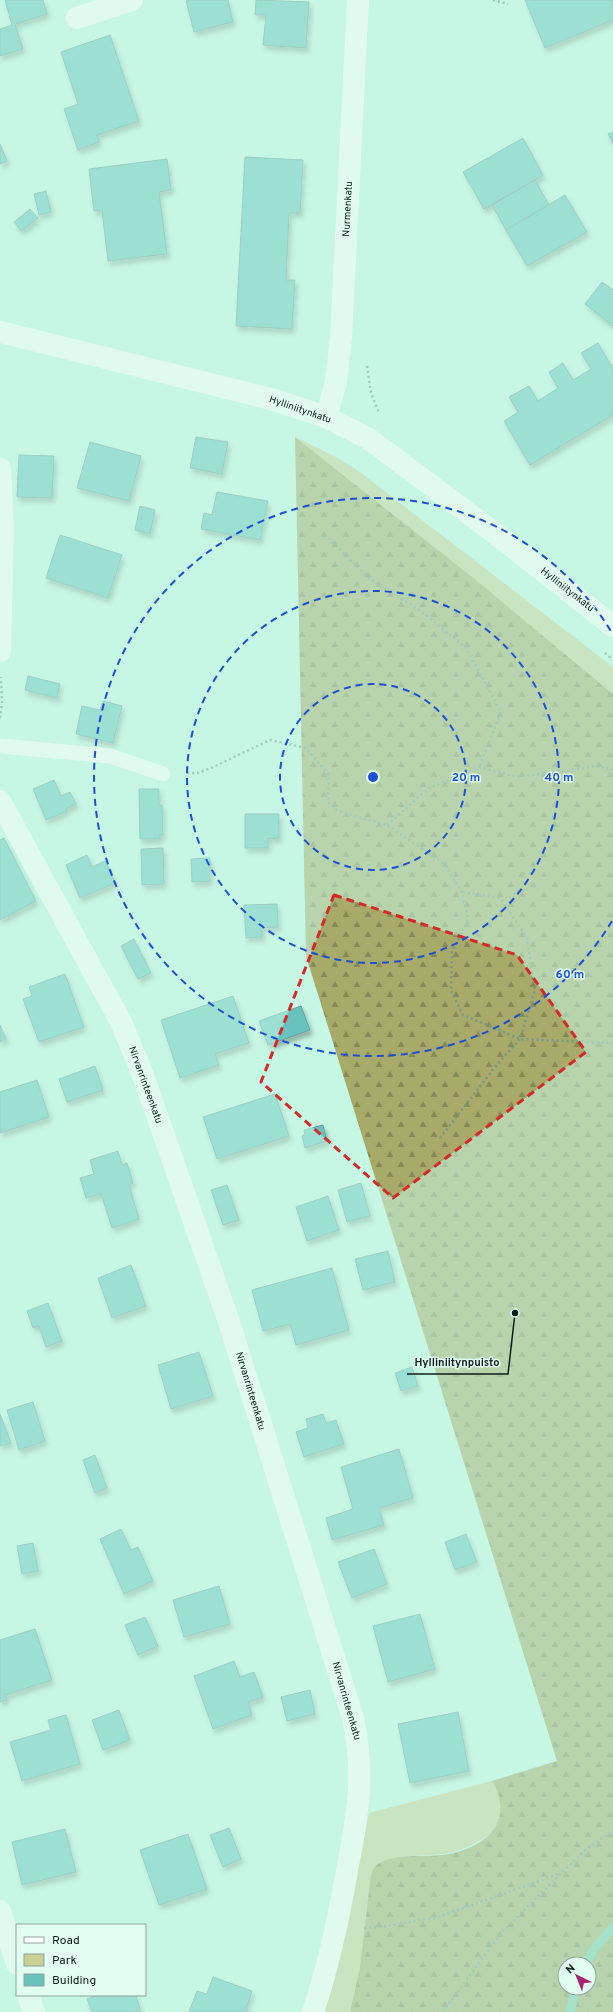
<svg xmlns="http://www.w3.org/2000/svg" width="613" height="2012" font-family="Overpass,sans-serif">
<defs>
<pattern id="forest-firs" width="22" height="20" patternUnits="userSpaceOnUse"><rect width="22" height="20" fill="#a7aa68"/><path d="M5 1l3.5 6h-7zM16 11l3.5 6h-7z" fill="#868a55"/></pattern>
<filter id="shadow"><feDropShadow dx="2.5" dy="4.5" stdDeviation="2" flood-color="#0004"/></filter>
</defs>
<rect width="100%" height="100%" fill="#c6f6e4"/>
<!-- green -->
<g fill="#cbce97">
<polygon points="295,437 334,456 357,470 613,667 613,694 476,580"/>
<path d="M492,1781c8,14 13,28 5,43 -4,9 -12,14 -20,18 -11,6 -23,11 -35,12 -20,3 -48,-1 -66,11l-16,102 -10,45h-26c21,-65 32,-132 45,-199z"/>
</g>
<!-- forest -->
<path fill="url(#forest-firs)" fill-rule="evenodd" d="M295,437l181,143 137,114v1318h-263l10,-45 10,-84c1,-9 2,-17 11,-21 15,-8 44,-5 61,-7 41,-5 75,-32 50,-74l65,-20 -251,-805zM565,1964h24v24h-24z"/>
<g fill="none" stroke-linecap="round" stroke-linejoin="round">
<!-- stream -->
<g stroke="#7ac9ae" stroke-width="9">
<polyline points="585,1964 594,1949 613,1928"/>
<polyline points="570,2012 576,1988"/>
</g>
</g>
<!-- building -->
<g fill="#68c3be" stroke="#6c9f9c" filter="url(#shadow)">
<polygon points="5,0 43,0 47,14 15,24 23,49 0,56 0,29 12,25"/>
<polygon points="191,0 228,0 233,22 194,32 186,1"/>
<polygon points="256,0 309,2 306,48 263,45 266,15 255,15"/>
<polygon points="525,0 613,0 613,20 545,48"/>
<polygon points="110,35 139,121 97,135 99,142 78,150 64,109 78,104 61,52"/>
<polygon points="613,132 613,144 608,134"/>
<polygon points="523,138 543,175 484,209 463,172"/>
<polygon points="0,144 7,161 0,164"/>
<polygon points="245,157 303,160 300,213 289,213 286,280 295,280 292,329 236,326"/>
<polygon points="167,159 171,190 159,192 167,254 108,261 102,210 94,211 89,169"/>
<polygon points="535,180 549,205 506,230 492,205"/>
<polygon points="46,191 51,212 39,215 34,194"/>
<polygon points="565,195 587,232 527,266 506,230"/>
<polygon points="30,209 38,218 21,231 14,222"/>
<polygon points="602,282 613,290 613,326 585,304"/>
<polygon points="598,343 613,369 613,415 530,465 504,421 518,412 509,397 529,386 538,401 558,388 549,372 563,363 573,380 591,369 581,353"/>
<polygon points="196,437 228,442 222,474 190,468"/>
<polygon points="90,442 141,456 129,501 77,488"/>
<polygon points="19,455 54,456 52,498 17,497"/>
<polygon points="217,492 268,501 260,540 201,529 204,513 212,515"/>
<polygon points="140,506 155,510 150,534 135,530"/>
<polygon points="60,535 122,555 108,598 46,578"/>
<polygon points="28,676 60,684 57,698 25,690"/>
<polygon points="103,701 122,706 113,743 76,734 82,706 100,710"/>
<polygon points="54,780 61,796 70,792 76,804 66,809 67,811 46,820 33,789"/>
<polygon points="139,789 159,789 159,805 162,805 163,835 160,835 160,839 140,839"/>
<polygon points="245,814 279,814 279,838 268,839 268,848 245,848"/>
<polygon points="4,838 36,901 0,920 0,840"/>
<polygon points="163,848 164,884 142,885 141,849"/>
<polygon points="87,855 92,867 105,861 115,883 80,898 66,865"/>
<polygon points="210,858 210,881 192,882 191,859"/>
<polygon points="277,904 278,927 262,928 262,937 246,938 244,905"/>
<polygon points="134,939 151,973 138,979 121,946"/>
<polygon points="65,974 84,1027 39,1042 23,999 32,996 29,987"/>
<polygon points="233,996 249,1043 215,1054 219,1065 180,1078 161,1020"/>
<polygon points="301,1006 310,1030 268,1045 259,1021"/>
<polygon points="0,1025 6,1039 0,1042"/>
<polygon points="95,1066 103,1090 67,1102 59,1079"/>
<polygon points="37,1080 49,1117 0,1133 0,1092"/>
<polygon points="275,1094 289,1136 217,1159 203,1117"/>
<polygon points="323,1125 327,1141 305,1148 302,1136 305,1134 304,1130"/>
<polygon points="118,1151 122,1165 127,1163 133,1183 129,1185 139,1219 112,1228 101,1194 86,1198 80,1178 94,1174 90,1160"/>
<polygon points="361,1183 370,1216 347,1222 338,1190"/>
<polygon points="227,1185 239,1220 223,1225 211,1190"/>
<polygon points="328,1196 339,1230 307,1241 296,1207"/>
<polygon points="388,1251 395,1282 363,1290 355,1259"/>
<polygon points="131,1265 146,1306 112,1318 98,1278"/>
<polygon points="332,1268 349,1330 296,1345 290,1324 263,1331 252,1290"/>
<polygon points="48,1303 62,1341 46,1347 39,1326 33,1328 27,1311"/>
<polygon points="199,1352 213,1396 171,1409 158,1365"/>
<polygon points="412,1367 418,1386 401,1391 395,1373"/>
<polygon points="33,1402 45,1441 19,1450 7,1410"/>
<polygon points="0,1414 11,1443 0,1446"/>
<polygon points="323,1414 326,1423 336,1420 344,1444 304,1457 296,1432 308,1428 306,1419"/>
<polygon points="399,1449 413,1498 379,1508 384,1525 332,1540 326,1518 353,1509 341,1467"/>
<polygon points="95,1455 107,1488 95,1493 83,1460"/>
<polygon points="121,1529 131,1550 138,1547 153,1581 124,1594 100,1539"/>
<polygon points="466,1534 477,1562 455,1570 445,1542"/>
<polygon points="33,1543 38,1571 22,1574 17,1546"/>
<polygon points="374,1549 387,1584 352,1598 338,1562"/>
<polygon points="219,1586 230,1624 184,1637 173,1600"/>
<polygon points="420,1614 435,1669 388,1682 373,1626"/>
<polygon points="145,1617 158,1646 138,1655 125,1625"/>
<polygon points="35,1629 52,1680 5,1695 7,1700 0,1702 0,1640"/>
<polygon points="234,1661 240,1677 254,1672 263,1697 248,1702 252,1715 213,1729 194,1676"/>
<polygon points="310,1690 315,1714 287,1721 281,1697"/>
<polygon points="119,1710 130,1740 103,1750 92,1720"/>
<polygon points="458,1712 469,1771 410,1783 398,1724"/>
<polygon points="66,1715 80,1764 22,1781 10,1742 51,1730 48,1720"/>
<polygon points="229,1828 241,1859 223,1867 210,1835"/>
<polygon points="65,1829 76,1872 22,1885 12,1842"/>
<polygon points="188,1834 207,1889 159,1905 140,1850"/>
<polygon points="213,1977 252,1991 245,2012 189,2012 197,1991 207,1994"/>
<polygon points="98,1995 136,1995 140,2010 134,2012 92,2012 87,1999"/>
</g>
<g fill="none" stroke-linecap="round" stroke-linejoin="round">
<!-- path -->
<g stroke="#75988b" stroke-width="2.5" stroke-dasharray="2 3" stroke-linecap="butt">
<polyline points="493,0 508,4"/>
<polyline points="367,366 371,393 379,413"/>
<polyline points="325,535 369,578 422,612 466,648 501,712 479,767"/>
<polyline points="605,653 613,660"/>
<polyline points="0,718 2,703 1,677"/>
<polyline points="187,773 198,773 213,767 270,740 306,748 329,775 328,802 338,811 387,825 444,864 462,892 468,919 452,952 451,991 463,1015 520,1039 613,1043"/>
<polyline points="387,825 429,788 479,767 517,777 598,766 613,770"/>
<polyline points="440,1138 495,1067 520,1039 535,990 527,938 500,898 462,892"/>
<polyline points="364,1928 387,1926 438,1917 559,1874"/>
<polyline points="443,2012 501,1933 586,1849 613,1831"/>
</g>
<!-- service -->
<polyline stroke="#fff" stroke-width="15" points="0,746 110,756 163,774"/>
<!-- minor -->
<g stroke="#fff" stroke-width="22">
<polyline points="77,18 132,0"/>
<polyline points="326,417 336,382 341,338 358,0"/>
<polyline points="0,469 3,528 0,651"/>
<path d="M0,801l122,223 22,54 85,244 124,396c13,60 4,99 -7,158 -8,46 -18,91 -33,136"/>
<polyline points="0,1911 17,1964"/>
<polyline points="28,1995 34,2012"/>
</g>
<!-- tertiary -->
<polyline stroke="#fff" stroke-width="22" points="0,332 271,399 326,417 369,439 492,531 613,626"/>
</g>
<!-- marked area -->
<path d="M0 0H613V2012H0ZM334,895l183,60 69,97 -193,146 -132,-116z" fill="#c6f6e4" fill-opacity=".55" fill-rule="evenodd"/>
<path fill="none" stroke="#d62828" stroke-width="3" stroke-dasharray="8 5" stroke-linejoin="round" d="M334,895l183,60 69,97 -193,146 -132,-116z"/>
<!-- distance rings -->
<g fill="none" stroke="#1d4ed8" stroke-width="2" stroke-dasharray="7 5">
<circle cx="373" cy="777" r="93"/>
<circle cx="373" cy="777" r="186"/>
<path d="M612 921A279 279 0 1 1 612 633"/>
</g>
<g text-anchor="middle" dominant-baseline="central" stroke-width="3" stroke-linejoin="round" paint-order="stroke">
<!-- street labels -->
<g font-size="10" fill="#0c1e18" stroke="#e2fef3">
<text transform="translate(348 209) rotate(-87)">Nurmenkatu</text>
<text transform="translate(300 410) rotate(19)">Hylliniitynkatu</text>
<text transform="translate(567 590) rotate(38)">Hylliniitynkatu</text>
<text transform="translate(145 1085) rotate(70)">Nirvanrinteenkatu</text>
<text transform="translate(250 1391) rotate(73)">Nirvanrinteenkatu</text>
<text transform="translate(346 1701) rotate(74)">Nirvanrinteenkatu</text>
</g>
</g>
<circle cx="373" cy="777" r="6" fill="#1d4ed8" stroke="#e2fef3" stroke-width="2"/>
<g font-size="12" text-anchor="middle" font-weight="bold" fill="#1d4ed8" stroke="#e2fef3" stroke-width="3" stroke-linejoin="round" paint-order="stroke">
<text x="466" y="781">20 m</text>
<text x="559" y="781">40 m</text>
<text x="570" y="978">60 m</text>
</g>
<!-- callouts -->
<path fill="none" stroke="#0c1e18" stroke-width="1.5" d="M515 1313L508 1374H407"/>
<circle fill="#0c1e18" stroke="#e2fef3" stroke-width="1.5" cx="515" cy="1313" r="4"/>
<g font-size="11" text-anchor="middle" font-weight="bold" fill="#0c1e18" stroke="#e2fef3" stroke-width="3" stroke-linejoin="round" paint-order="stroke">
<text x="457" y="1366">Hylliniitynpuisto</text>
</g>
<!-- legend -->
<rect x="16" y="1924" width="130" height="72" fill="#e2fef3" stroke="#8ca49b"/>
<rect x="24" y="1937" width="20" height="6" fill="#ffffff" stroke="#8ca49b"/>
<text x="52" y="1944" font-size="12" fill="#0c1e18">Road</text>
<rect x="24" y="1954" width="20" height="12" fill="#cbce97" stroke="#8ca49b"/>
<text x="52" y="1964" font-size="12" fill="#0c1e18">Park</text>
<rect x="24" y="1974" width="20" height="12" fill="#68c3be" stroke="#8ca49b"/>
<text x="52" y="1984" font-size="12" fill="#0c1e18">Building</text>
<!-- north arrow -->
<g transform="translate(577 1976) rotate(317)"><circle r="19" fill="#e2fef3" stroke="#8ca49b"/>
<path d="M0-3L7 15L0 10L-7 15Z" fill="#a82470"/>
<text y="-6" font-size="11" font-weight="bold" text-anchor="middle" fill="#0c1e18">N</text>
</g>
</svg>
